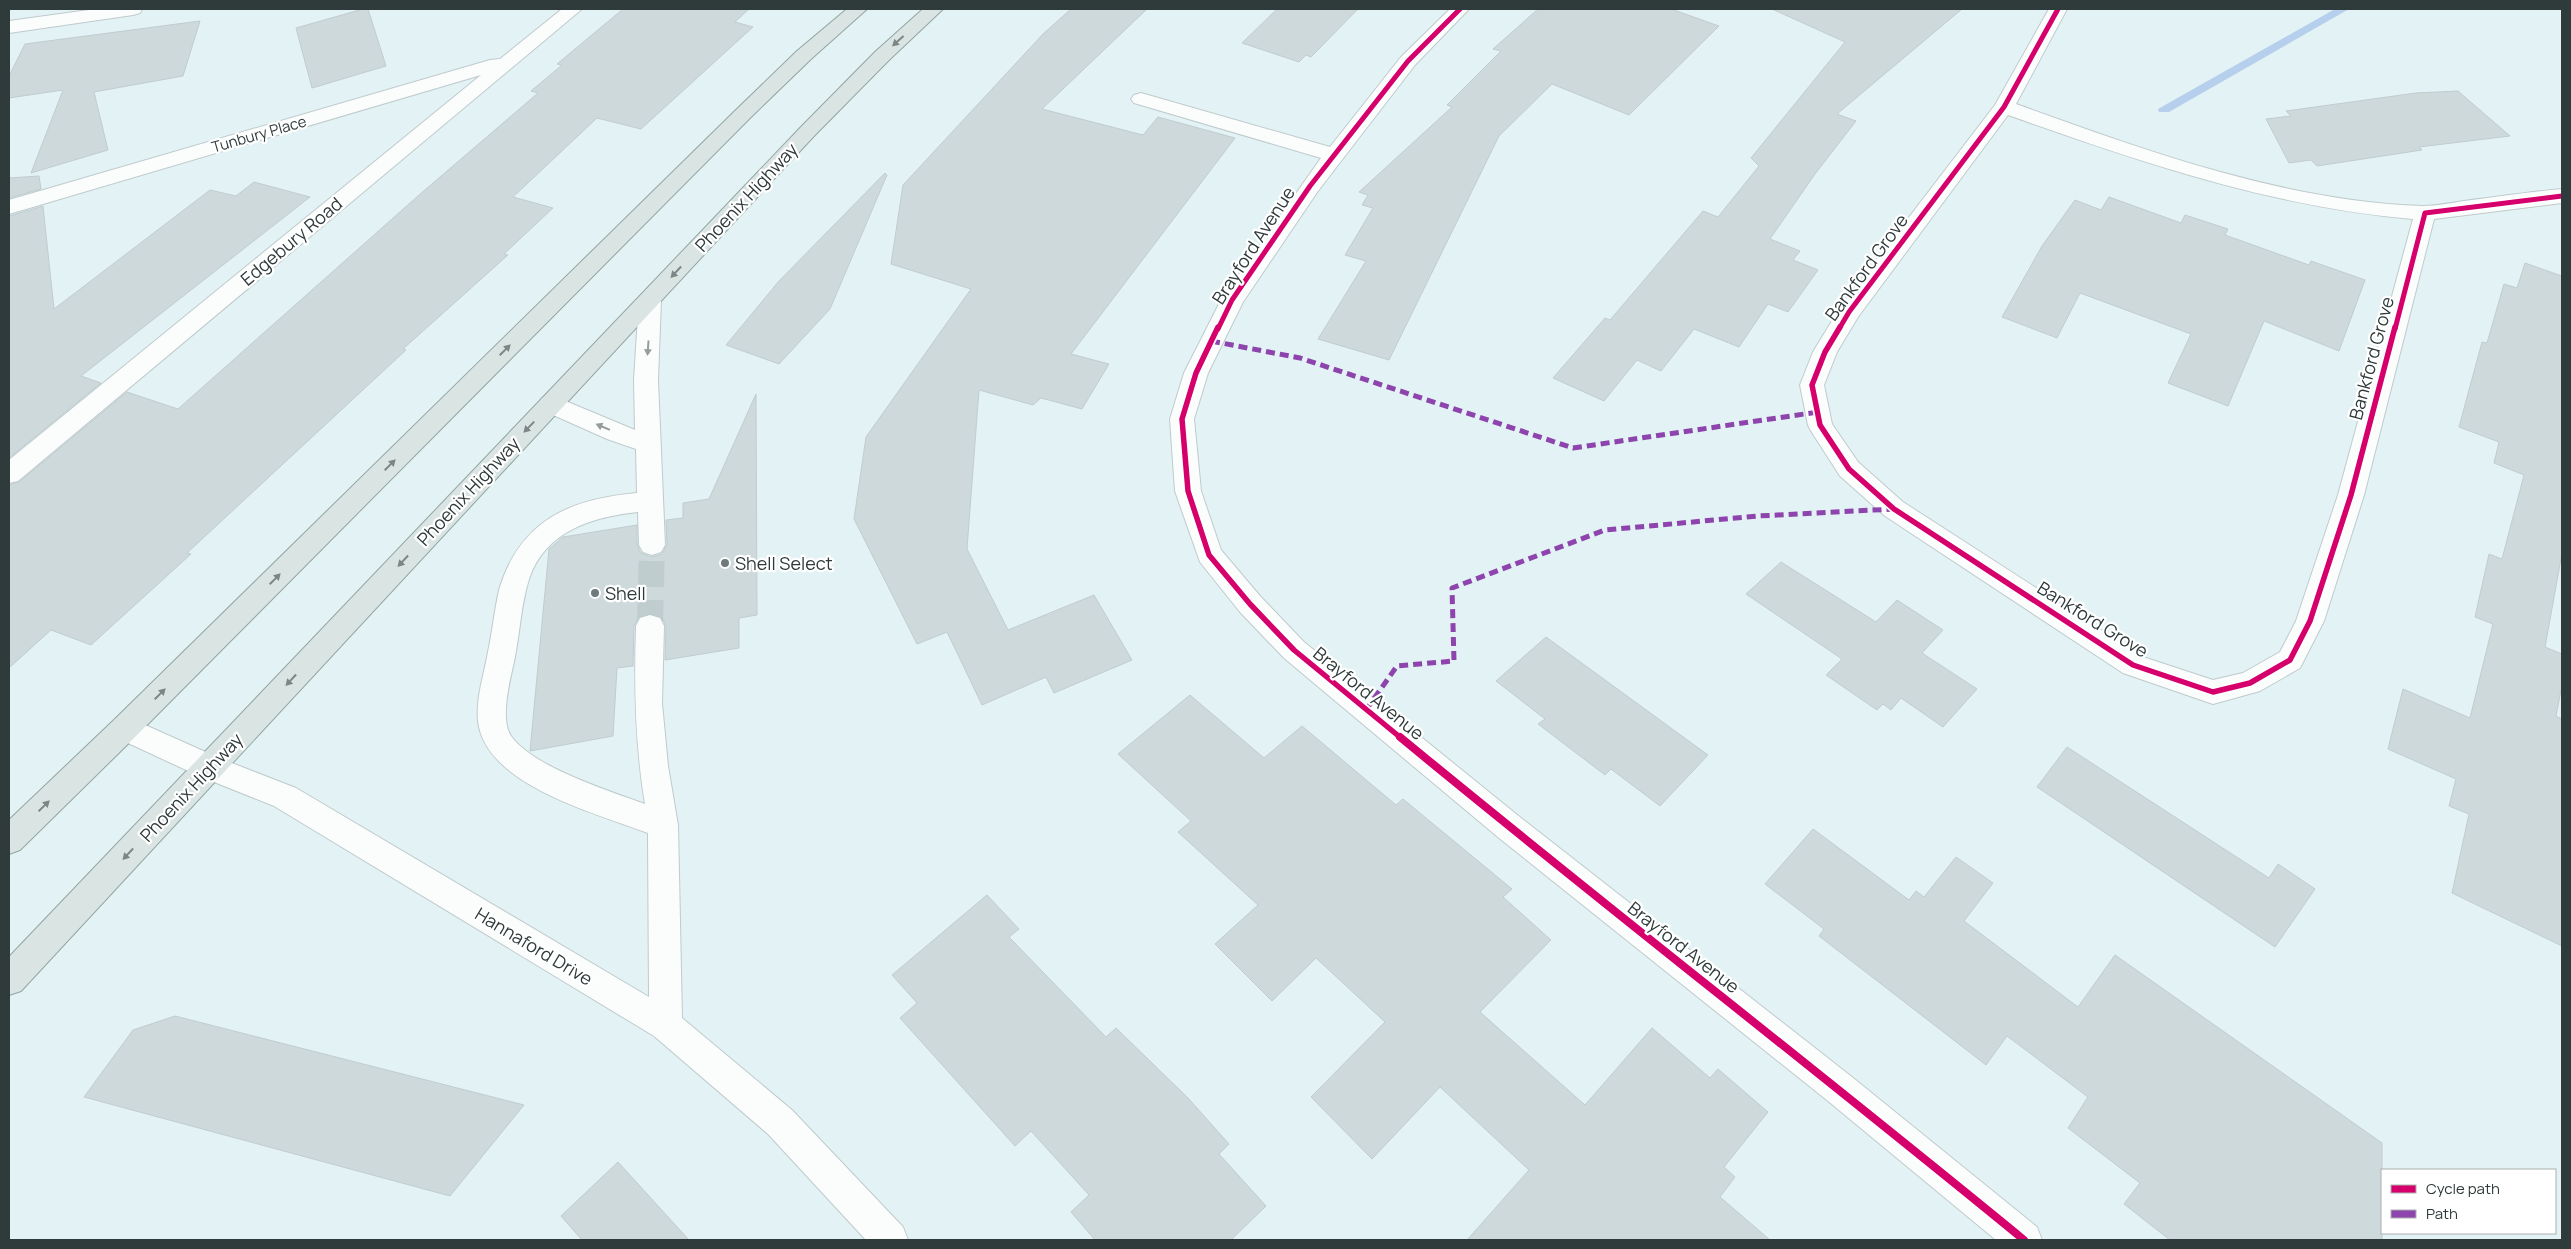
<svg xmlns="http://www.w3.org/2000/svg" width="2571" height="1249" font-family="Manrope,sans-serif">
<rect width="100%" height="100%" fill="#e3f2f4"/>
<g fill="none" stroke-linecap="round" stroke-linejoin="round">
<!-- stream -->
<polygon fill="#b5cfed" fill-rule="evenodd" points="2335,9 2349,9 2169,112 2159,112 2158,109"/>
</g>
<!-- building -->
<g fill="#ced9dc" stroke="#c1cccf">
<polygon points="363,9 368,9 386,66 312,88 296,28"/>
<polygon points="623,9 749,9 735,22 753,27 641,129 597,118 513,197 553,208 504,254 508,255 403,349 406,350 187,553 191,554 91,645 51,630 9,668 9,485 19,482 127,392 178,409 419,195 538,93 531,91 562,65 557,64"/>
<polygon points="1071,9 1147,9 1042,109 1143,135 1158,117 1235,138 1071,354 1109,364 1082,409 1041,398 1033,405 979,390 967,549 1008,630 1094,595 1132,660 1054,693 1046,677 982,705 947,632 917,644 854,519 866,437 971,289 891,264 903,185 1043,34"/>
<polygon points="1277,9 1358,9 1311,57 1306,55 1299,62 1242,43"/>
<polygon points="1538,9 1671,9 1719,26 1629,115 1552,84 1499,136 1389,360 1318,339 1366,261 1345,255 1373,208 1362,205 1368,195 1359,192 1452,107 1447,105 1501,51 1493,49"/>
<polygon points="1772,9 1962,9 1837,114 1856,121 1815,174 1770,239 1800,251 1793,260 1818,270 1788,312 1768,304 1739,347 1694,329 1661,371 1637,360 1604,401 1553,378 1605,318 1610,320 1703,211 1718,217 1759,166 1751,158 1845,42"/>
<polygon points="200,21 183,76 94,92 108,150 31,173 63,90 9,98 9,76 25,44"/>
<polygon points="2458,91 2510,136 2419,147 2422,150 2317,166 2311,160 2289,163 2266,119 2291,116 2286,111 2416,93"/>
<polygon points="885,173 887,175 830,309 779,364 726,345 779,281"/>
<polygon points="39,176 41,189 9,198 9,178"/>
<polygon points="254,182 310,197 81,376 101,383 9,458 9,216 43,206 54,309 210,190 236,196"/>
<polygon points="2109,197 2181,223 2185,215 2228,229 2225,235 2309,265 2311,261 2365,280 2339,351 2264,321 2228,406 2168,383 2191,334 2080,293 2057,338 2002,317 2042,246 2075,200 2101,210"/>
<polygon points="2525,263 2562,276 2562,553 2545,647 2562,654 2562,685 2556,716 2562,719 2562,946 2452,893 2469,814 2449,806 2456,779 2388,749 2403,689 2470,718 2493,624 2475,617 2489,554 2502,559 2524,475 2494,463 2499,442 2459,427 2482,342 2487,343 2504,284 2517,288"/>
<polygon points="756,394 757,615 739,618 739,648 665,660 666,626 662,617 651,613 639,616 634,626 633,666 617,668 613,736 530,751 549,549 563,537 637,525 637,545 641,553 651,557 662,554 667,545 666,520 683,518 683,503 709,499"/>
<polygon points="1781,562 1876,622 1897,600 1943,630 1922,653 1977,689 1943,727 1901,698 1891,710 1883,704 1877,710 1826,675 1842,659 1746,594"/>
<polygon points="1546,637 1708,755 1660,806 1611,769 1605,775 1538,724 1545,719 1496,681"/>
<polygon points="1190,695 1264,758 1302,726 1396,805 1403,799 1512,889 1503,897 1551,940 1480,1012 1585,1105 1652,1028 1710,1078 1718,1069 1768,1112 1724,1167 1735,1177 1720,1197 1770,1240 1467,1240 1529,1170 1440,1087 1372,1159 1311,1097 1385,1022 1316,958 1272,1001 1215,944 1258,905 1178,832 1191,821 1118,754"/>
<polygon points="2067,747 2269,878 2278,864 2315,889 2275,947 2037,787"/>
<polygon points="1813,829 1909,900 1916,891 1924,897 1956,857 1993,883 1964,921 2078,1007 2115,955 2382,1143 2382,1240 2170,1240 2124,1204 2140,1183 2068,1128 2088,1097 2007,1036 1986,1065 1819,936 1824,929 1765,884"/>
<polygon points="987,895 1019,929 1009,937 1106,1037 1116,1028 1188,1098 1229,1144 1219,1154 1266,1206 1231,1240 1095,1240 1071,1212 1089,1195 1031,1131 1015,1146 900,1018 917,1003 892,975"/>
<polygon points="175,1016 524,1105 450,1196 84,1097 133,1030"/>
<polygon points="618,1162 689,1240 582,1240 561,1216"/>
</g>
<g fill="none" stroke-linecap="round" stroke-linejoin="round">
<!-- minor-tunnel -->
<polyline stroke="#bfcdcf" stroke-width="26" stroke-dasharray="26 13" stroke-linecap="butt" points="650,626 652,545"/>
<defs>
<g id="minor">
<polygon points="96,9 142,9 140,13 133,15 9,33 9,21"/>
<polygon points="562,9 582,9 18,481 9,483 9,460 481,75 9,214 9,200 490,60 500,59"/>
<polygon points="1450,9 1469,9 1415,65 1318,191 1243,302 1208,373 1194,419 1201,491 1221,550 1260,596 1304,642 1521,818 1852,1077 2037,1227 2042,1240 1996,1240 1828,1101 1499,838 1284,658 1240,612 1200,562 1175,491 1170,419 1184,373 1221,300 1321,158 1134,103 1131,99 1134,95 1141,93 1330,147 1401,57"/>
<path d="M2049,9h18l-51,95c131,47 266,97 407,102 13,0 28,-3 41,-5 33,-4 66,-9 98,-12v14l-128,16 -70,276 -40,126 -24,47 -40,23 -47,13 -90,-31 -238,-157 -45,-40 -29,-45 -3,-6 -8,-40 13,-33 28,-46 154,-201zM2008,115c132,47 264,92 405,104l-75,276 -42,126 -16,31 -37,21 -30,7 -70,-23 -240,-155 -45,-40 -26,-38 -8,-39 13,-33 21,-35z"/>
<path d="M650,292l8,3 3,5 -3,80 7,165 -4,7 -9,3 -9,-3 -4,-7 -1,-33c-46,5 -93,19 -109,67 -8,26 -9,52 -14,78 -4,20 -16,61 -4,79 22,31 98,55 134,68 -10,-60 -11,-117 -9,-178l4,-8 10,-3 10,3 4,8 -2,77 6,63 10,59 4,193 110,92 111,117 5,13h-42l-98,-106 -114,-98 -380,-230 -75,-30 -84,-39 -4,-9 4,-9 10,-3 94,42 77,30 353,209 -1,-164c-52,-20 -163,-48 -170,-112 -2,-22 5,-43 9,-64 5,-22 7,-45 12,-67 21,-70 71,-91 138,-97l-1,-44 -29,-10 -65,-29 -3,-6 3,-6 9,-3 84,35 -1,-50 5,-80 3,-5z"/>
</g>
<g id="major">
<polygon points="847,9 867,9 811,59 752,116 135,737 20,850 9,854 9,820 115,719 738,108 797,51"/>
<polygon points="923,9 943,9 889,60 814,136 21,991 9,995 9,957 800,128 875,52"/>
</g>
</defs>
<!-- minor casing -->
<use href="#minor" stroke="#bfcacc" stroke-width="2"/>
<!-- major casing -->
<use href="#major" stroke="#91a6a3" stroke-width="2"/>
<!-- minor -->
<use href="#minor" fill="#fbfdfd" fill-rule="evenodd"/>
<!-- major -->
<use href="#major" fill="#dae4e2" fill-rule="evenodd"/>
<!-- quiet -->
<g stroke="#8e44ad" stroke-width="5" stroke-dasharray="9 5" stroke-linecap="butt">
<polyline points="1211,341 1300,358 1573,448 1818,412"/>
<polyline points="1366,710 1397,666 1454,661 1452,588 1605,530 1758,516 1894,509"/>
</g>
<defs>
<g id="cycleway-far2">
<polyline points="1218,329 1232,300 1310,186 1408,61 1460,9"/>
<polyline points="1839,329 1849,312 2004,107 2058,9"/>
<polyline points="2395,329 2425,213 2562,196"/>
</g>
<g id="cycleway-far1">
<polyline points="1218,327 1196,373 1182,419 1188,491 1209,555 1250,604 1294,650 1401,738"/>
<polyline points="1840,327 1825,352 1812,385 1820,425 1849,469 1894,509 2133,665 2213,692 2250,683 2290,660 2310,621 2351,495 2395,327"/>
</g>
<path id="cycleway" d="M1400,737c206,170 417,333 624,503"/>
</defs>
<!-- cycleway-far2 casing -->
<use href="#cycleway-far2" stroke="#fff" stroke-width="8"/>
<!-- cycleway-far1 casing -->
<use href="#cycleway-far1" stroke="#fff" stroke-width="9"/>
<!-- cycleway casing -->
<use href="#cycleway" stroke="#fff" stroke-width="11"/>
<!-- cycleway-far2 -->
<use href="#cycleway-far2" stroke="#d6006c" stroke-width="5"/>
<!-- cycleway-far1 -->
<use href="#cycleway-far1" stroke="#d6006c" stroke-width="5.5"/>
<!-- cycleway -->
<use href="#cycleway" stroke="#d6006c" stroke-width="8"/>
</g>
<!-- one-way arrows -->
<defs><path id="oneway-solid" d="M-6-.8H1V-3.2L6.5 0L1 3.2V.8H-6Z" transform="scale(1.25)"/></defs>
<g fill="#7c8686">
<use href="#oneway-solid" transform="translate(898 41) rotate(138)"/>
<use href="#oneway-solid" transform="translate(676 272) rotate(133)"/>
<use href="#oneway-solid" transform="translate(505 350) rotate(-45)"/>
<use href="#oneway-solid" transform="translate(529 427) rotate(134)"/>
<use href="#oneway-solid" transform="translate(390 465) rotate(-45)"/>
<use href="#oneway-solid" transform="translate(403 561) rotate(133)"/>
<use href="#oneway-solid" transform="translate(275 579) rotate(-45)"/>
<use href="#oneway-solid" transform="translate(291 680) rotate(133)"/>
<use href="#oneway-solid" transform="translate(160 694) rotate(-45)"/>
<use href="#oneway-solid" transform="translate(44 806) rotate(-44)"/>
<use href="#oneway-solid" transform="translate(128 854) rotate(133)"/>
</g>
<g fill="#959c9c">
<use href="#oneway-solid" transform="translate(648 348) rotate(94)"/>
<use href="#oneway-solid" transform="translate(603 427) rotate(-157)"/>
</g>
<!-- markers -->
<g fill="#6e7a7b" stroke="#fff" stroke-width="2">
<circle cx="725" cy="563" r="5"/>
<circle cx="595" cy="593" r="5"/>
</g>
<g text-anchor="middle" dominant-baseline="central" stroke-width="4.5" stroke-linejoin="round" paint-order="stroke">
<!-- far-street labels -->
<g font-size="15" fill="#2f3a3a" stroke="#fff">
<text transform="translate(259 134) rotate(-16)">Tunbury Place</text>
</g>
<!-- street labels -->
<g font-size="18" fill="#2f3a3a" stroke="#fff">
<text transform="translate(746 197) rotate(-47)">Phoenix Highway</text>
<text transform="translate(291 241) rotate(-40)">Edgebury Road</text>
<text transform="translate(1253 245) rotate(-57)">Brayford Avenue</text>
<text transform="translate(1866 267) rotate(-54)">Bankford Grove</text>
<text transform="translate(2371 358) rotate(-75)">Bankford Grove</text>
<text transform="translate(468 491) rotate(-47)">Phoenix Highway</text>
<text transform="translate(2093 619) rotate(32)">Bankford Grove</text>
<text transform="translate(1369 693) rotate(39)">Brayford Avenue</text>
<text transform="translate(191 787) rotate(-47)">Phoenix Highway</text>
<text transform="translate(534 946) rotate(31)">Hannaford Drive</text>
<text transform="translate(1684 947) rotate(38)">Brayford Avenue</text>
</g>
<!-- poi labels -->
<g font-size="18" fill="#2f3a3a" stroke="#fff" text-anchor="start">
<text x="735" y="563">Shell Select</text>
<text x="605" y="593">Shell</text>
</g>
</g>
<!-- border -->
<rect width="2571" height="1249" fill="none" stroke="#2f3a3a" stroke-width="20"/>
<!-- legend -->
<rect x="2381" y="1169" width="175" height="65" fill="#ffffff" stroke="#acb0b0"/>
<rect x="2391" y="1185" width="25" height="8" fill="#d6006c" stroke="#acb0b0"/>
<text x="2426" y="1194" font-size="15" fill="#2f3a3a">Cycle path</text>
<rect x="2391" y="1210" width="25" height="8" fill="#8e44ad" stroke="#acb0b0"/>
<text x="2426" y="1219" font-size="15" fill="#2f3a3a">Path</text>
</svg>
